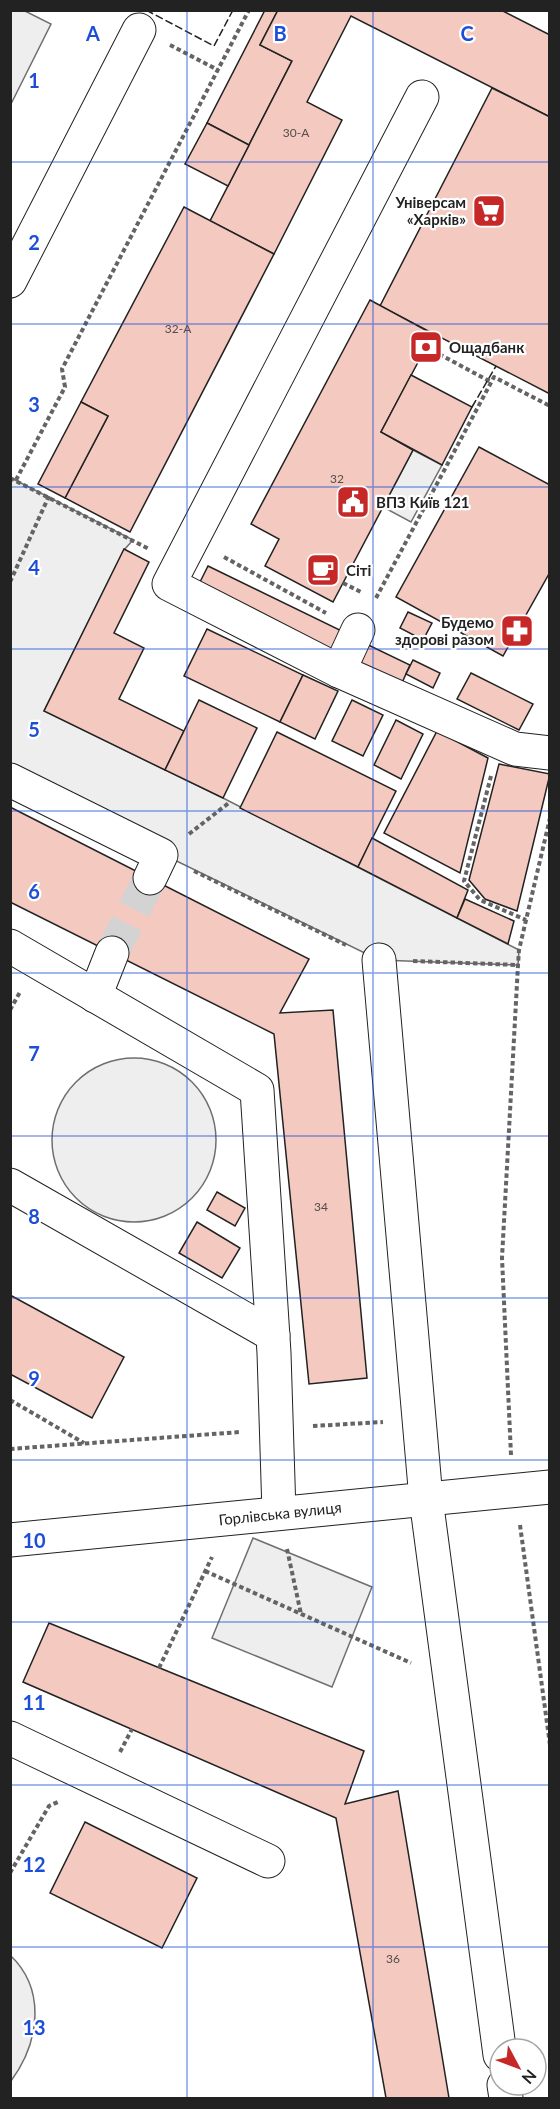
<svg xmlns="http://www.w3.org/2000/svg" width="560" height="2109" font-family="Lato,sans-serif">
<rect width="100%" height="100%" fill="#fff"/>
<!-- green -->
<g fill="#eee" stroke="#6f6f6f" stroke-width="1.5">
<polygon points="11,10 25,11 51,24 11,104"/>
<polygon points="413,450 442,465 411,522 383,507"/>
<polygon points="11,478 133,540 124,550 44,711 223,798 519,950 518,965 379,960 11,780"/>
<circle cx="134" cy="1140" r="82"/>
<polygon points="253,1538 372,1587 332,1687 212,1638"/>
<path d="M10,1955c37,35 29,88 1,126z"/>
</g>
<!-- building -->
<g fill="#f3c9c0" stroke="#222" stroke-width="1.5">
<polygon points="265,10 278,10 260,45 292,61 249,145 207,123"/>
<polygon points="278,10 501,10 550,35 550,117 351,16 307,102 342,120 274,254 210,221 292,61 260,45"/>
<polygon points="492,88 550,117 550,394 380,306"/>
<polygon points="207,123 249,145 228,186 185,164"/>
<polygon points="184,207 274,254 130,532 65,498 108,416 81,402"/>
<polygon points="370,300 433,334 381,432 413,450 333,602 265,566 279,539 251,524"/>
<polygon points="411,375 472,407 442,465 381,432"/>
<polygon points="81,402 108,416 65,498 38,484"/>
<polygon points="479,447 550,485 550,572 503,656 396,597"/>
<polygon points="124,549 149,562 114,633 144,648 119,699 184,731 165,770 44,711"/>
<polygon points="208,566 348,634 338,653 195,592"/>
<polygon points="408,612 432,623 423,640 400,628"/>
<polygon points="207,629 303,675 280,722 184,676"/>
<polygon points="360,641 410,665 401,685 350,662"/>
<polygon points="413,660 440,673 433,688 406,674"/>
<polygon points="471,673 533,704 519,730 457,699"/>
<polygon points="303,675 338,691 315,739 280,722"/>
<polygon points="199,700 257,728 223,798 165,770"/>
<polygon points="352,700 383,715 363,756 332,741"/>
<polygon points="396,720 423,734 401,779 374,765"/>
<polygon points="437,731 488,758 460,873 384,833"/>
<polygon points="277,732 396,791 358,867 240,808"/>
<polygon points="499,764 550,774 517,911 485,899 469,880"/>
<polygon points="10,807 309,959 280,1013 333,1010 367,1378 309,1384 274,1034 10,902"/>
<polygon points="372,838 468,890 457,918 358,867"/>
<polygon points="465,899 514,921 508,944 457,918"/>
<polygon points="217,1192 245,1208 235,1226 207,1210"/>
<polygon points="197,1222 240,1248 222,1278 179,1253"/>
<polygon points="10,1295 124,1357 92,1418 10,1374"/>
<polygon points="49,1623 364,1751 345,1804 398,1791 449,2098 386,2098 336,1818 23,1682"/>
<polygon points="85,1822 197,1878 162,1948 50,1893"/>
</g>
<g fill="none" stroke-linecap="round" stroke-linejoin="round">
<!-- minor-tunnel -->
<polyline stroke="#d3d3d3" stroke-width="33" stroke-dasharray="33 16" stroke-linecap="butt" points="112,953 150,878"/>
<defs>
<g id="minor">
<polyline points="422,97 169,584 339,671 515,749 550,753"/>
<polyline points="10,281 139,30"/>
<polyline points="339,671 358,630"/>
<polyline points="10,780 161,855 150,878"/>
<polyline points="10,946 257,1090 274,1353 279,1513"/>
<polyline points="379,960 426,1499 500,2055"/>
<polyline points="95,996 112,953"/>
<polyline points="10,1185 273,1335"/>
<polyline points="10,1540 550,1487"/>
<polyline points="10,1738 268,1861"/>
<polyline points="504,2085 506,2098"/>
</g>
</defs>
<!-- minor casing -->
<use href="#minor" stroke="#222" stroke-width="35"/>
<!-- path -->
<g stroke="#646464" stroke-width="4" stroke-dasharray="4.5 3" stroke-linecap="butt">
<polyline points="170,45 218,70"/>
<polyline points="426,347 491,382"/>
<polyline points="10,478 149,549"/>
<polyline points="16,480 65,387 62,369 249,10"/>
<polyline points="224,557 326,613"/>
<polyline points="10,582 49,496"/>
<polyline points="343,583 363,593"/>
<polyline points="376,598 494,377 550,406"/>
<polyline points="491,776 464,881 480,900 526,920"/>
<polyline points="189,834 230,802"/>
<polyline points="194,871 346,945"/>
<polyline points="413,961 518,965"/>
<polyline points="10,1010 20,992"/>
<polyline points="10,1400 84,1443"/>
<polyline points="313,1426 383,1422"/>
<polyline points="10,1449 240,1432"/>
<polyline points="511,1455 502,1258 518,965 519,950 550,818"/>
<polyline points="520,1525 550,1745"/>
<polyline points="287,1549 301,1614"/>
<polyline points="205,1571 411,1663"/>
<polyline points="159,1668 212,1557"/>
<polyline points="120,1752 132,1729"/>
<polyline points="10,1873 49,1806 60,1801"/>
</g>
<!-- minor -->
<use href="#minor" stroke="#fff" stroke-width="33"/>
<!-- fence -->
<g stroke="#222" stroke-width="1.5" stroke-dasharray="8 3" stroke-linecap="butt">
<polyline points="146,10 214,46 233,10"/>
<polyline points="472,407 496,366"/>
</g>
</g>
<!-- grid -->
<path fill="none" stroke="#1d4ed8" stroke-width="1.5" stroke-opacity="0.55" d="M187,10v2088M373,10v2088M10,162h540M10,324h540M10,487h540M10,649h540M10,811h540M10,973h540M10,1136h540M10,1298h540M10,1460h540M10,1622h540M10,1785h540M10,1947h540"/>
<!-- icons -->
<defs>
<symbol id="supermarket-square" viewBox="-11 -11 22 22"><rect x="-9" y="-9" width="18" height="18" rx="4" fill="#c62828" stroke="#fff"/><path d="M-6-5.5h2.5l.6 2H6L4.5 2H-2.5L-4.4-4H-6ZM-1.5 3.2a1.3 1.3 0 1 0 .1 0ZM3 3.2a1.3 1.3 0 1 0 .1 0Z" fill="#fff"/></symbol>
<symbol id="bank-square" viewBox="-11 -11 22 22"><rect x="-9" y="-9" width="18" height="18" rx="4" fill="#c62828" stroke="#fff"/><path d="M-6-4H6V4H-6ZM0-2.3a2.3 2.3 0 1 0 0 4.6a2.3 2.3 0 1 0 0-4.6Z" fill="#fff"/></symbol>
<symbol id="civic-square" viewBox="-11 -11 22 22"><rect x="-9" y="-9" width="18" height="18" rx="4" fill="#c62828" stroke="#fff"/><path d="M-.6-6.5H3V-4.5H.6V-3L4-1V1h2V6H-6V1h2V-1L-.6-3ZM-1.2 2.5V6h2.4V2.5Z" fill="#fff"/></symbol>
<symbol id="cafe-square" viewBox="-11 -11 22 22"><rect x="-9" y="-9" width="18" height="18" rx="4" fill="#c62828" stroke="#fff"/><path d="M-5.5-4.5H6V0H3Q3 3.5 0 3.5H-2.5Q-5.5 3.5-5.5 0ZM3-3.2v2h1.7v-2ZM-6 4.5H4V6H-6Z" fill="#fff"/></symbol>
<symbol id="pharmacy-square" viewBox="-11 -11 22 22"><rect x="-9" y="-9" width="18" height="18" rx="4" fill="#c62828" stroke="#fff"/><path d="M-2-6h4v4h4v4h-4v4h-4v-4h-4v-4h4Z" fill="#fff"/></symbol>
</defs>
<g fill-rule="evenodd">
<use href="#supermarket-square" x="470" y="192" width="38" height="38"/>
<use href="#bank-square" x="407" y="328" width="38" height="38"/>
<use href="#civic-square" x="334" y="483" width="38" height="38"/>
<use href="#cafe-square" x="304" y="551" width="38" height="38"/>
<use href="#pharmacy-square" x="498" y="612" width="38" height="38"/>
</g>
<g text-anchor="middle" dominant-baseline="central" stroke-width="4.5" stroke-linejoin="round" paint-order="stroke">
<!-- number labels -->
<g font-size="12" fill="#564c4a">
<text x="296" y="132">30-А</text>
<text x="178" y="328">32-А</text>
<text x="337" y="478">32</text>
<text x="321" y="1206">34</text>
<text x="393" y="1958">36</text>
</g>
<!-- poi labels -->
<g font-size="15" font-weight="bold" fill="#222" stroke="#fff" text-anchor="start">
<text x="466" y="202" text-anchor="end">Універсам<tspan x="466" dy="17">«Харків»</tspan></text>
<text x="449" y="347">Ощадбанк</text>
<text x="376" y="502">ВПЗ Київ 121</text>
<text x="346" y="570">Сіті</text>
<text x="494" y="622" text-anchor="end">Будемо<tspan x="494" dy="17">здорові разом</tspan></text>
</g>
<!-- street labels -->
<g font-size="15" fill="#222" stroke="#fff">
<text transform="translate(280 1513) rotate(-6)">Горлівська вулиця</text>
</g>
</g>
<g font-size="20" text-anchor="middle" font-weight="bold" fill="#1d4ed8" stroke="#fff" stroke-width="4.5" stroke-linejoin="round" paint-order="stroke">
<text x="93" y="41">A</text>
<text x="280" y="41">B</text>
<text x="467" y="41">C</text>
<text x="34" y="88">1</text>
<text x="34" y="250">2</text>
<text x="34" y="412">3</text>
<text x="34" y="575">4</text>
<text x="34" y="737">5</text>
<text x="34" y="899">6</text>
<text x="34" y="1061">7</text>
<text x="34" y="1224">8</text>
<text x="34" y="1386">9</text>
<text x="34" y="1548">10</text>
<text x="34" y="1710">11</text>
<text x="34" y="1872">12</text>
<text x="34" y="2035">13</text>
</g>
<!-- border -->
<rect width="560" height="2109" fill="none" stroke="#222222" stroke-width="24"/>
<!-- north arrow -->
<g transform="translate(518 2067) rotate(131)"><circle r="28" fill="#ffffff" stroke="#a7a7a7" stroke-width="1.5"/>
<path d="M0-4.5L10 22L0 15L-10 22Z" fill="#c62828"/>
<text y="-9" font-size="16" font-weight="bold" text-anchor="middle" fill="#222222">N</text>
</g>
</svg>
